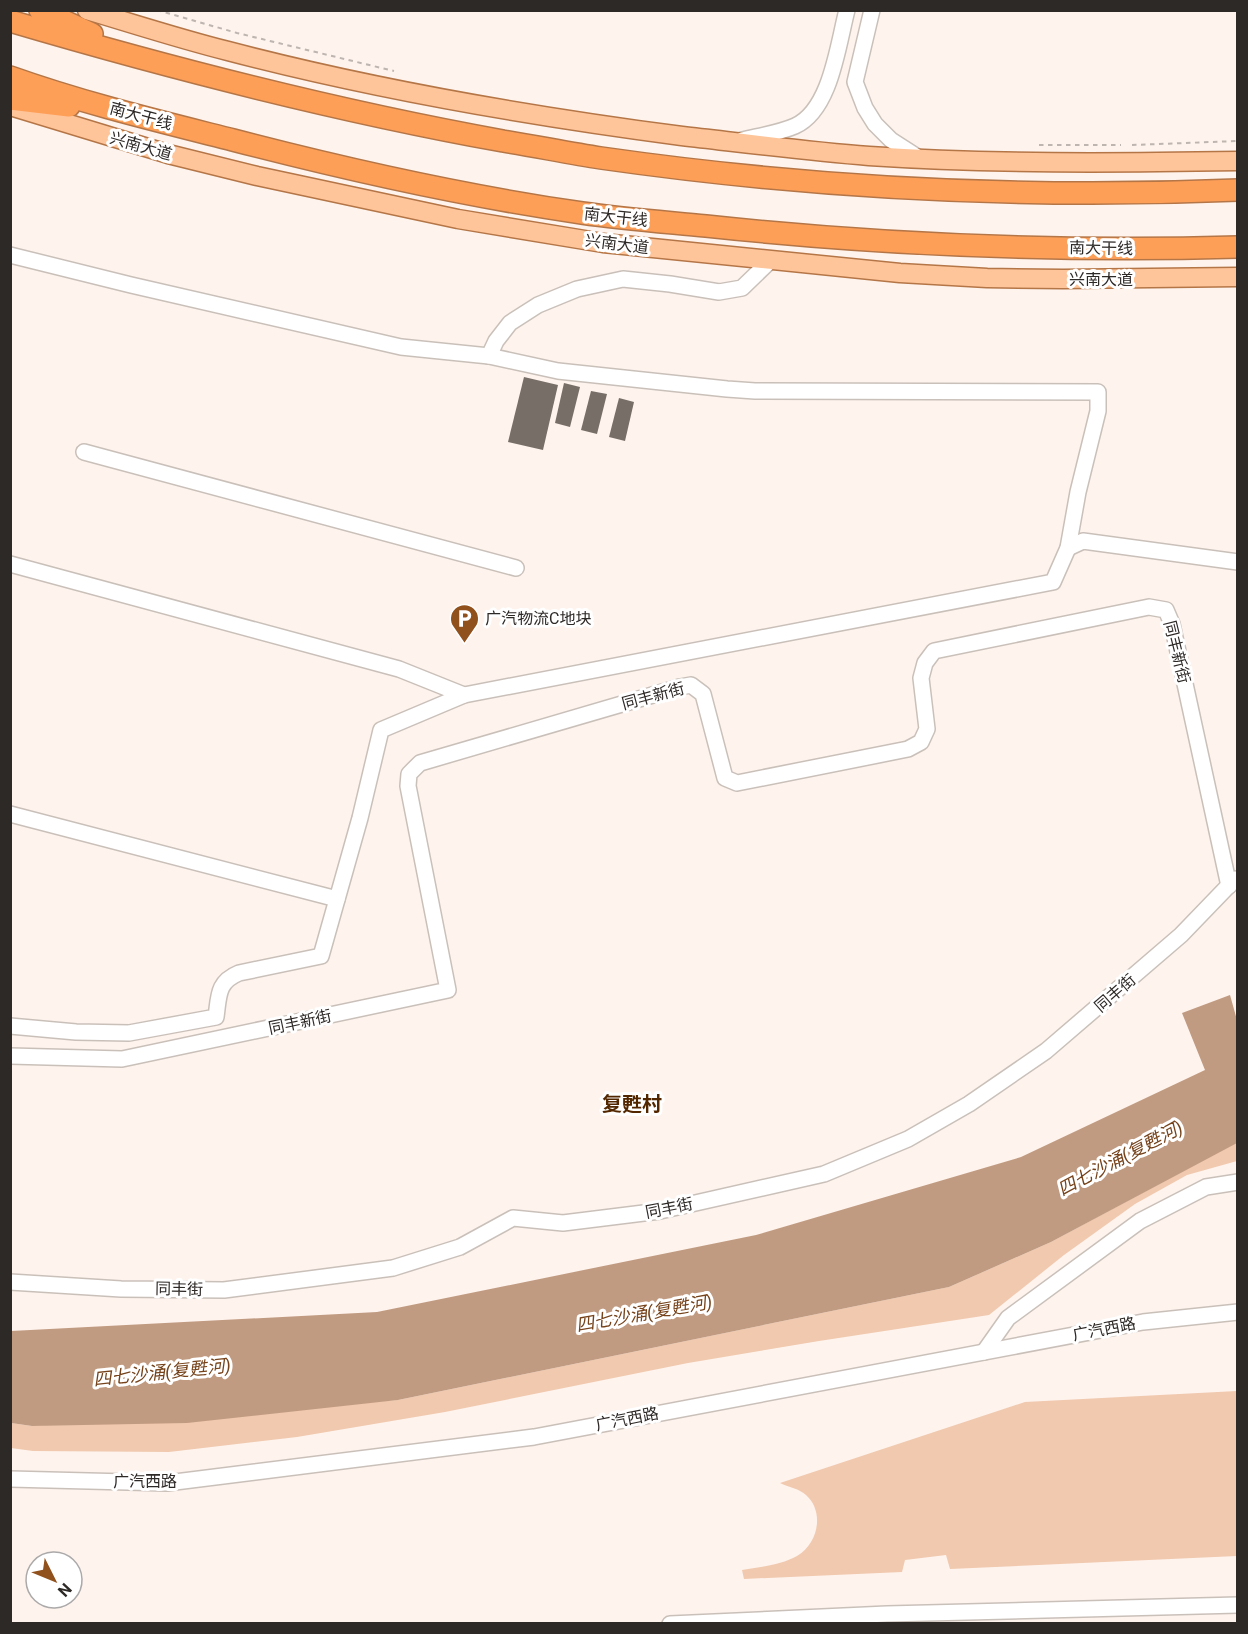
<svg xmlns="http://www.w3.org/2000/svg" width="1248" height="1634" font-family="Roboto,'Noto Sans SC',sans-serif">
<rect width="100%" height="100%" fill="#fef3ed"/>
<!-- green -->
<g fill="#f0c9af">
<polygon points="1235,1143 1237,1143 1237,1161 1187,1175 1135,1204 1064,1255 989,1315 819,1341 688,1363 445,1412 297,1437 169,1452 33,1451 11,1448 11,1423 32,1426 398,1400 949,1287 1051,1242"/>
<path d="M1237,1391v165l-287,13 -4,-14 -41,5 -3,12 -158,7 -2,-9c18,-3 39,-5 55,-14 21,-12 28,-44 9,-61 -6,-6 -18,-8 -26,-12l245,-81z"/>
</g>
<!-- water -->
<polygon fill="#c19b81" points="1230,995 1237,1020 1237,1143 1051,1242 949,1287 398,1400 187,1423 32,1426 11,1423 11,1331 377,1312 756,1235 1021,1157 1205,1070 1182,1013"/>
<!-- building -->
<g fill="#776e68">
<polygon points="524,377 558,385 543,450 508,442"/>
<polygon points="564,383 580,387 570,427 555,423"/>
<polygon points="591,391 607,394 597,434 581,430"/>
<polygon points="619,398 634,402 625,441 609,437"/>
</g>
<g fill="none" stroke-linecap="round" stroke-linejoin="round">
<defs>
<g id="minor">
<polyline points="872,10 855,82 865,108 875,124 891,140 919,158"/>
<path d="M742,140c17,-4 37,-7 53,-14 36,-16 43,-82 52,-116"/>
<path d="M10,255l121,30 270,62 88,9 69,15 169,18 28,2 343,1v19l-20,81 -10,56 -15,34 -589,113 -83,35 -21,88 -39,138 -82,17c-22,9 -20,23 -23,44l-87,16 -53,-1 -66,-6"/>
<polyline points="489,356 496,341 510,323 538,305 577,289 623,279 670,284 719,292 742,288 771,260"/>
<polyline points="84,452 516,568"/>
<polyline points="1068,548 1083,541 1238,562"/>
<polyline points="10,564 399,669 464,695"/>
<polyline points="10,814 337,899"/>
<polyline points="10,1056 122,1059 448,990 408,786 409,774 420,763 680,687 691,685 703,694 725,778 737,783 908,749 921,742 927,729 921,678 925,663 934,651 1149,607 1166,610 1172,624 1229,886"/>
<polyline points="10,1282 121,1289 224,1290 393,1268 460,1247 513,1218 563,1223 660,1211 824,1174 908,1139 969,1104 1046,1051 1181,935 1235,879"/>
<polyline points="984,1352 1008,1318 1140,1221 1206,1187 1238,1182"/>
<polyline points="10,1479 167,1483 534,1437 1143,1322 1238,1312"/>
<polyline points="670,1624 887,1614 1238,1605"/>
</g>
<g id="major">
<path d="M87,10c47,14 93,29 141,41 149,39 301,65 454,85 62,7 124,15 187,20 122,8 246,7 369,5"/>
<polyline points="10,106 168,154 257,176 458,219 603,243 900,273 987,278 1063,279 1238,277"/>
</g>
<g id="highway">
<polyline points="40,10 92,34"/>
<path d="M10,21c163,48 326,90 493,120 32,5 65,12 98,17 210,30 425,41 637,32"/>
<path d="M10,77c73,26 148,44 223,63 115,30 231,56 349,73 41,6 83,9 124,13 177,19 354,26 532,21"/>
<polyline points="10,99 69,106"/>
</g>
</defs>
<!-- minor casing -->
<use href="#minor" stroke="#cac0ba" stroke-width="18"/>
<!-- major casing -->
<use href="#major" stroke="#b57647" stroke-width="21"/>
<!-- highway casing -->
<use href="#highway" stroke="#b57647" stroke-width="24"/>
<!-- path -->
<g stroke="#beb5b0" stroke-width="2" stroke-dasharray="4.5 4.5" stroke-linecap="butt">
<polyline points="157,10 237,33 394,71"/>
<polyline points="1039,145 1121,145"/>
<polyline points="1132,145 1238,141"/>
</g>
<!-- minor -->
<use href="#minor" stroke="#fff" stroke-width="15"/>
<!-- major -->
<use href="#major" stroke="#fec59b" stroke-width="18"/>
<!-- highway -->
<use href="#highway" stroke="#fe9f58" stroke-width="21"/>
</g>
<!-- icons -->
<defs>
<symbol id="parking-pin" viewBox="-11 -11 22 30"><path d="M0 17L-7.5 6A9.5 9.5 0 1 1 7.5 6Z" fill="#91511c" stroke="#fff"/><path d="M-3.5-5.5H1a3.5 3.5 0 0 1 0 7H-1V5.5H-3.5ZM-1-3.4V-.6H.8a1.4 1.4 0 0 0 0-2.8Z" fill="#fff"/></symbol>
</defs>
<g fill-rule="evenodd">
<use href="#parking-pin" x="448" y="602" width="33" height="45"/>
</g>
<g text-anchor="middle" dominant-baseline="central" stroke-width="6" stroke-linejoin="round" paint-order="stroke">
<!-- street labels -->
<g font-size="16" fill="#2d2927" stroke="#fff">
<text transform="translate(141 116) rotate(15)">南大干线</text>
<text transform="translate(141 146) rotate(16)">兴南大道</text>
<text transform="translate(616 217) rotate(6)">南大干线</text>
<text transform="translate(617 244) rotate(7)">兴南大道</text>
<text transform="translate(1101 248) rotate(1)">南大干线</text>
<text x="1101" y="279">兴南大道</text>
<text transform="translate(1177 652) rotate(76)">同丰新街</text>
<text transform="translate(653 696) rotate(-15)">同丰新街</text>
<text transform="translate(1115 993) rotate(-41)">同丰街</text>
<text transform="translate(300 1022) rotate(-12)">同丰新街</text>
<text transform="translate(669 1208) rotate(-11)">同丰街</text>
<text transform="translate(179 1289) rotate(1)">同丰街</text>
<text transform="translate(1104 1329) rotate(-11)">广汽西路</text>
<text transform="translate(627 1419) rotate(-11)">广汽西路</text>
<text x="145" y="1481">广汽西路</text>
</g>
<!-- poi labels -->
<g font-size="16" fill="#2d2927" stroke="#fff" text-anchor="start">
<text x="485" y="618">广汽物流C地块</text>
</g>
<!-- water labels -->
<g font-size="18" font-style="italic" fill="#75421a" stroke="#fff">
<text transform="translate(1120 1158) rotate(-28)">四七沙涌(复甦河)</text>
<text transform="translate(644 1313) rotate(-10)">四七沙涌(复甦河)</text>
<text transform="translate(162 1372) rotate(-6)">四七沙涌(复甦河)</text>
</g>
<!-- quarter labels -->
<g font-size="20" font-weight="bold" fill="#522700" stroke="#fff">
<text x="632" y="1104">复甦村</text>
</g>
</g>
<!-- border -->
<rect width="1248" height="1634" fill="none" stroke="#2d2927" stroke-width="24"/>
<!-- north arrow -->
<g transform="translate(54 1580) rotate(133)"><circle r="28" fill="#ffffff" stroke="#aba9a9" stroke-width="1.5"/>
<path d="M0-4.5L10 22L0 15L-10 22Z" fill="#91511c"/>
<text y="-9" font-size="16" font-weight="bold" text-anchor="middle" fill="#2d2927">N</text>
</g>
</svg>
